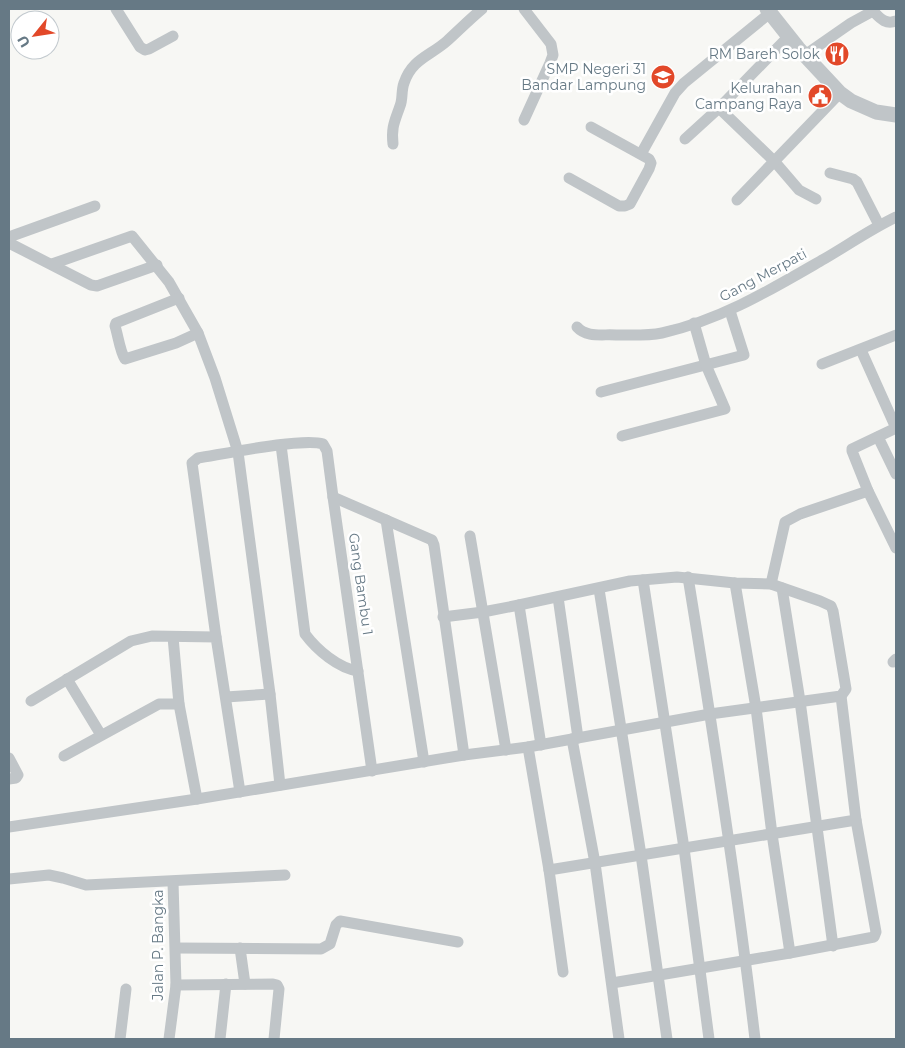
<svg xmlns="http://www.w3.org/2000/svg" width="905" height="1048" font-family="Montserrat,sans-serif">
<rect width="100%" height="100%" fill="#f7f7f4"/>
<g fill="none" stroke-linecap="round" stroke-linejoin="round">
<!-- minor -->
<g stroke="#c0c5c8" stroke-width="11">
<polyline points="116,9 140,47 145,50 149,49 173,36"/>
<polyline points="524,9 551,44 553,55 550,63 524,120"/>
<path d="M805,55l46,-32 22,-12c7,7 12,14 23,10"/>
<polyline points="719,108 775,162 799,190 816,199"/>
<polyline points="685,139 719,108 788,37"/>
<path d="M393,144c-2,-17 2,-23 7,-38 3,-7 1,-15 4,-23 8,-24 26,-27 43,-42 12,-11 23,-22 35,-32"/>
<polyline points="641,154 675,93 684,83 770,13"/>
<polyline points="830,173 853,179 857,182 879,225"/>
<polyline points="569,178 619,206 625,206 630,204 649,169 651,163 649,159 591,127"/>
<polyline points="737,200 840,93"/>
<polyline points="9,237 95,206"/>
<polyline points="9,243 91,285 97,286 157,265"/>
<polyline points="52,264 132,236 169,282 198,333 215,378 238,452 270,694 280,785"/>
<path d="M179,298l-63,25 -1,3c3,9 5,26 10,33l51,-16 22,-10"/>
<path d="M577,327c10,11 25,7 39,8 15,0 31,1 46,-2 59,-13 110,-44 162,-74 24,-14 47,-30 72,-42"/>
<polyline points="861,350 896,428"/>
<polyline points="822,364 896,335"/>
<polyline points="601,392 744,355 730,311"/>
<polyline points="896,428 852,449 852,451 868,491 896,548"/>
<polyline points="622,436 725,409 706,365 694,323"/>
<polyline points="878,437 896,474"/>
<path d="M281,445l24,189c12,16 33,34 53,37"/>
<polyline points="333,497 432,540 434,545 464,755"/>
<polyline points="386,520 424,762"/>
<polyline points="470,536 506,750"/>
<path d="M688,577c25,154 49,308 67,462"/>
<polyline points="643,580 684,848 709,1039"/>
<polyline points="735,583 756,708 772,834 790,953"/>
<polyline points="771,584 785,522 800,514 868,491"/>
<polyline points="782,588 800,701 833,946"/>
<polyline points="599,589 641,855 667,1039"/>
<polyline points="558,597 578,738"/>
<polyline points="519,605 541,745"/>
<polyline points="173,637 179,704 197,799"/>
<path d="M216,637l-24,-174 6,-5c25,-4 106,-21 125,-14l4,7 6,46 39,274"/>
<polyline points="893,662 896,659"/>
<polyline points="67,679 101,735"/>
<polyline points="226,697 270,694"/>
<polyline points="31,701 131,641 152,636 216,637 240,792"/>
<polyline points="572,739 595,863 619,1039"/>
<polyline points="528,747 549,870 563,972"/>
<polyline points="64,756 159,704 179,704"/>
<polyline points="9,758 18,775 16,778 9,779"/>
<polyline points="9,827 197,799 464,755 528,747 710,714 841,696 846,689 833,611 831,606 820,601 771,584 735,583 677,577 630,581 519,605 483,612 443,617"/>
<polyline points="549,870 856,820"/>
<polyline points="9,879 49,875 63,878 86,885 285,875"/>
<polyline points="176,948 321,949 330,944 336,925 340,921 458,942"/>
<polyline points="240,948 245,984"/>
<polyline points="612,983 790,953 874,937 876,932 856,820 841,696"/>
<polyline points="176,985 273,984 277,985 279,989 274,1039"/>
<polyline points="120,1039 126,989"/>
<polyline points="169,1039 176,985 173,882"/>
<polyline points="220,1039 226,984"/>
</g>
<!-- tertiary -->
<polyline stroke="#c0c5c8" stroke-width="15" points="767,9 798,48 840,93 851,101 876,112 896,115"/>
</g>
<!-- icons -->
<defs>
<symbol id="restaurant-disc" viewBox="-11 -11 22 22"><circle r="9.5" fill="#e24829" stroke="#fff"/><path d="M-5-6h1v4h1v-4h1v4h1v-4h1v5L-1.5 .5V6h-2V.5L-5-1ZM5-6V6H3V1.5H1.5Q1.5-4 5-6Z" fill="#fff"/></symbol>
<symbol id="school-disc" viewBox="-11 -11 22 22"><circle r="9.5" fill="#e24829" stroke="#fff"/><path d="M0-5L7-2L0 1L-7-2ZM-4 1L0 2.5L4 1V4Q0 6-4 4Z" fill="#fff"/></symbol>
<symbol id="civic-disc" viewBox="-11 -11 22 22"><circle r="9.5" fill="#e24829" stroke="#fff"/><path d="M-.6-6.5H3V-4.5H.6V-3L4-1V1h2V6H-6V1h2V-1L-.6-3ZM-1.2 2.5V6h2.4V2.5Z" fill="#fff"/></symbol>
</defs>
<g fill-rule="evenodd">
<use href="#restaurant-disc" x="823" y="40" width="28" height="28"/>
<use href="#school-disc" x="649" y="63" width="28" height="28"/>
<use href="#civic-disc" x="806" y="82" width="28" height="28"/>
</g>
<g text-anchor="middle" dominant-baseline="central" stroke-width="5" stroke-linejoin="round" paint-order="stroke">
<!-- poi labels -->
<g font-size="14" fill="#667985" stroke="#fff" text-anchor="end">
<text x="820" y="54">RM Bareh Solok</text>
<text x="646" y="69">SMP Negeri 31<tspan x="646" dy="16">Bandar Lampung</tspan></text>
<text x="802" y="88">Kelurahan<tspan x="802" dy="16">Campang Raya</tspan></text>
</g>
<!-- street labels -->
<g font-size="14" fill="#667985" stroke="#fff">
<text transform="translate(763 275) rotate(-28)">Gang Merpati</text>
<text transform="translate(361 584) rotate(82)">Gang Bambu 1</text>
<text transform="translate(158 945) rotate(-90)">Jalan P. Bangka</text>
</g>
</g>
<!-- border -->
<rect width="905" height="1048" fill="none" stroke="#667985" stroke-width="20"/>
<!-- north arrow -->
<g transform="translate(35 35) rotate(240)"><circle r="24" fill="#ffffff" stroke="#c2c9ce"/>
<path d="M0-4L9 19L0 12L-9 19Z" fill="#e24829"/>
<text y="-8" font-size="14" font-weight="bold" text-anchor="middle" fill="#667985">U</text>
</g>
</svg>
